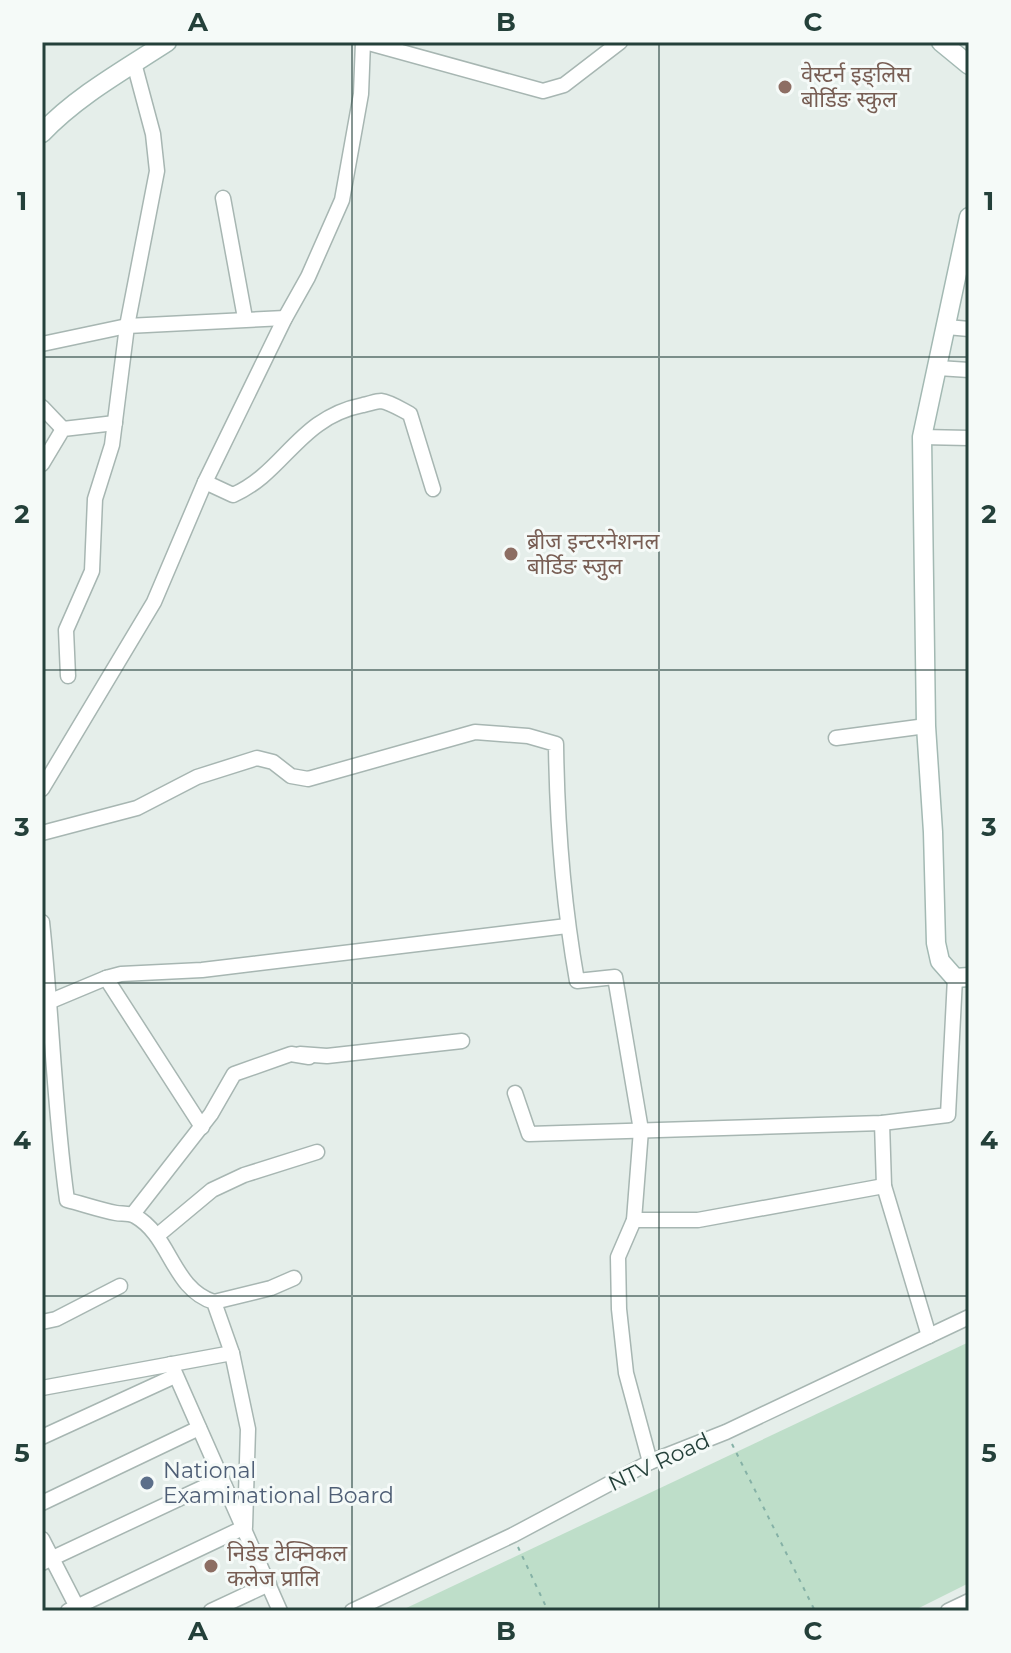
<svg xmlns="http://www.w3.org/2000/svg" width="1011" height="1653" font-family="Montserrat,'Noto Sans Devanagari',sans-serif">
<rect width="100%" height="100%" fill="#e5eeea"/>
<!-- green -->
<polygon fill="#bedec9" points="969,1342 969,1583 913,1611 400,1611"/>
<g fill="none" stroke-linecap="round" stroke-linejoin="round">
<defs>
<g id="street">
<polyline points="365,42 543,91 564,85 620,42"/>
<polyline points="223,198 245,318"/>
<polyline points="947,327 969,329"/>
<polyline points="42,344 127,326 157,171 153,134 134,63"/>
<polyline points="938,368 969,370"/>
<polyline points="42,407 63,429"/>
<polyline points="922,437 969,438"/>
<polyline points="42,464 63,429 115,423"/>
<path d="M205,482l28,13c52,-23 65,-77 130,-90 6,-1 13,-4 18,-4 9,1 21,9 29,13l23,75"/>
<polyline points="68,676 66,630 92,571 95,499 112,445 127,326 285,318"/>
<polyline points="836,738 926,726"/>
<polyline points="42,789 154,602 205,482 285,318 308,277 342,200 361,94 363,42"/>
<path d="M42,833l95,-25 60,-31 60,-19 16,4 18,14 17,3 167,-47 53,4 28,8c1,80 7,158 21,237l38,-4 26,153 -7,90 -16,37 1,52 7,64 24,89"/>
<path d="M42,922c10,93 12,186 25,278 16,4 33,10 49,13 6,1 13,0 19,3 36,20 37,73 79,86l18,51 16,76 -3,98 -177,84"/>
<polyline points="106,978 121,974 202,970 567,926"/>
<polyline points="51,1001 106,978 202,1127"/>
<polyline points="300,1054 327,1056 462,1041"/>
<polyline points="515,1093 529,1134 882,1123 948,1115 955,978"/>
<polyline points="882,1123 884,1186 929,1336"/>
<polyline points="133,1214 211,1114 234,1074 291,1054 309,1057"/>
<polyline points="634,1220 698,1220 884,1186"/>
<polyline points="158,1235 212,1190 244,1175 317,1152"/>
<polyline points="214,1302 271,1288 294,1278"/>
<polyline points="42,1322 56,1319 120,1286"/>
<polyline points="171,1364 280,1611"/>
<polyline points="42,1388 232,1353"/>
<polyline points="42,1437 175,1376"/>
<polyline points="42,1503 199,1428"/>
<polyline points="42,1539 79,1611"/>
<polyline points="42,1563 221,1479"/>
<polyline points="211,1611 269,1584"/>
<polyline points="352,1611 513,1535 650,1462 726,1432 969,1317"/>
<polyline points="948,1611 969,1601"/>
</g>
<g id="secondary">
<polyline points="941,42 969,65"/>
<path d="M42,133c35,-37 82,-63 125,-91"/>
<polyline points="969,217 922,437 926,726 933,832 936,943 940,961 955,978 969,977"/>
</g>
</defs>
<!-- street casing -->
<use href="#street" stroke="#a7b6b2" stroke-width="17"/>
<!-- secondary casing -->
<use href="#secondary" stroke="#a3b9b3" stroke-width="21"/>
<!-- path -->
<g stroke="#85b1a6" stroke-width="2" stroke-dasharray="4 6" stroke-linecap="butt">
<polyline points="732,1444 815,1611"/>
<polyline points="518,1547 548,1611"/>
</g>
<!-- street -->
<use href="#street" stroke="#fff" stroke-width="14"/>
<!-- secondary -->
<use href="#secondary" stroke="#fff" stroke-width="18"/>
</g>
<!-- grid -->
<path fill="none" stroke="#24403a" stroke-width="2" stroke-opacity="0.55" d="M352,42v1569M659,42v1569M42,357h927M42,670h927M42,983h927M42,1296h927"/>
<!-- markers -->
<g fill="#8d6e63" stroke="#f5faf8" stroke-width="3">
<circle cx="785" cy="87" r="8"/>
<circle cx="511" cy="554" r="8"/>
<circle cx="211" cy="1566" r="8"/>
</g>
<circle fill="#5c6f8a" stroke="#f5faf8" stroke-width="3" cx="147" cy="1483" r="8"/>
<g text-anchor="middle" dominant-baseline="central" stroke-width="6" stroke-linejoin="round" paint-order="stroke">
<!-- education labels -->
<g font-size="22" fill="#785e54" stroke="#f5faf8" text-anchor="start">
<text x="801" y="74">वेस्टर्न इङ्लिस<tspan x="801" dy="25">बोर्डिङ स्कुल</tspan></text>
<text x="527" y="541">ब्रीज इन्टरनेशनल<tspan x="527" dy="25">बोर्डिङ स्जुल</tspan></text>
<text x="227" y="1553">निडेड टेक्निकल<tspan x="227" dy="25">कलेज प्रालि</tspan></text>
</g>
<!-- street labels -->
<g font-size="22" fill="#24403a" stroke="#f5faf8">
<text transform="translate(659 1462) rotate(-25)">NTV Road</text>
</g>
<!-- service labels -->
<g font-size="22" fill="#4e5e75" stroke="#f5faf8" text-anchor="start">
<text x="163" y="1470">National<tspan x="163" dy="25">Examinational Board</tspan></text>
</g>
</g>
<!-- border -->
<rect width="1011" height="1653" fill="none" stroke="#f5faf8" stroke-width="88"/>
<rect x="44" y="44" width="923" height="1565" fill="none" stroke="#24403a" stroke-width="3"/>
<g font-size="26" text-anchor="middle" font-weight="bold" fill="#24403a">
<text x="198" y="31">A</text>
<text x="506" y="31">B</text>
<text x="813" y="31">C</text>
<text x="22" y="210">1</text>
<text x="989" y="210">1</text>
<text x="22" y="523">2</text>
<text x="989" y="523">2</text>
<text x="22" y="836">3</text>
<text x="989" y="836">3</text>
<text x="22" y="1149">4</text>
<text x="989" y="1149">4</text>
<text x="22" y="1462">5</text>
<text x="989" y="1462">5</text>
<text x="198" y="1640">A</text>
<text x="506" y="1640">B</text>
<text x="813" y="1640">C</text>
</g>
</svg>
